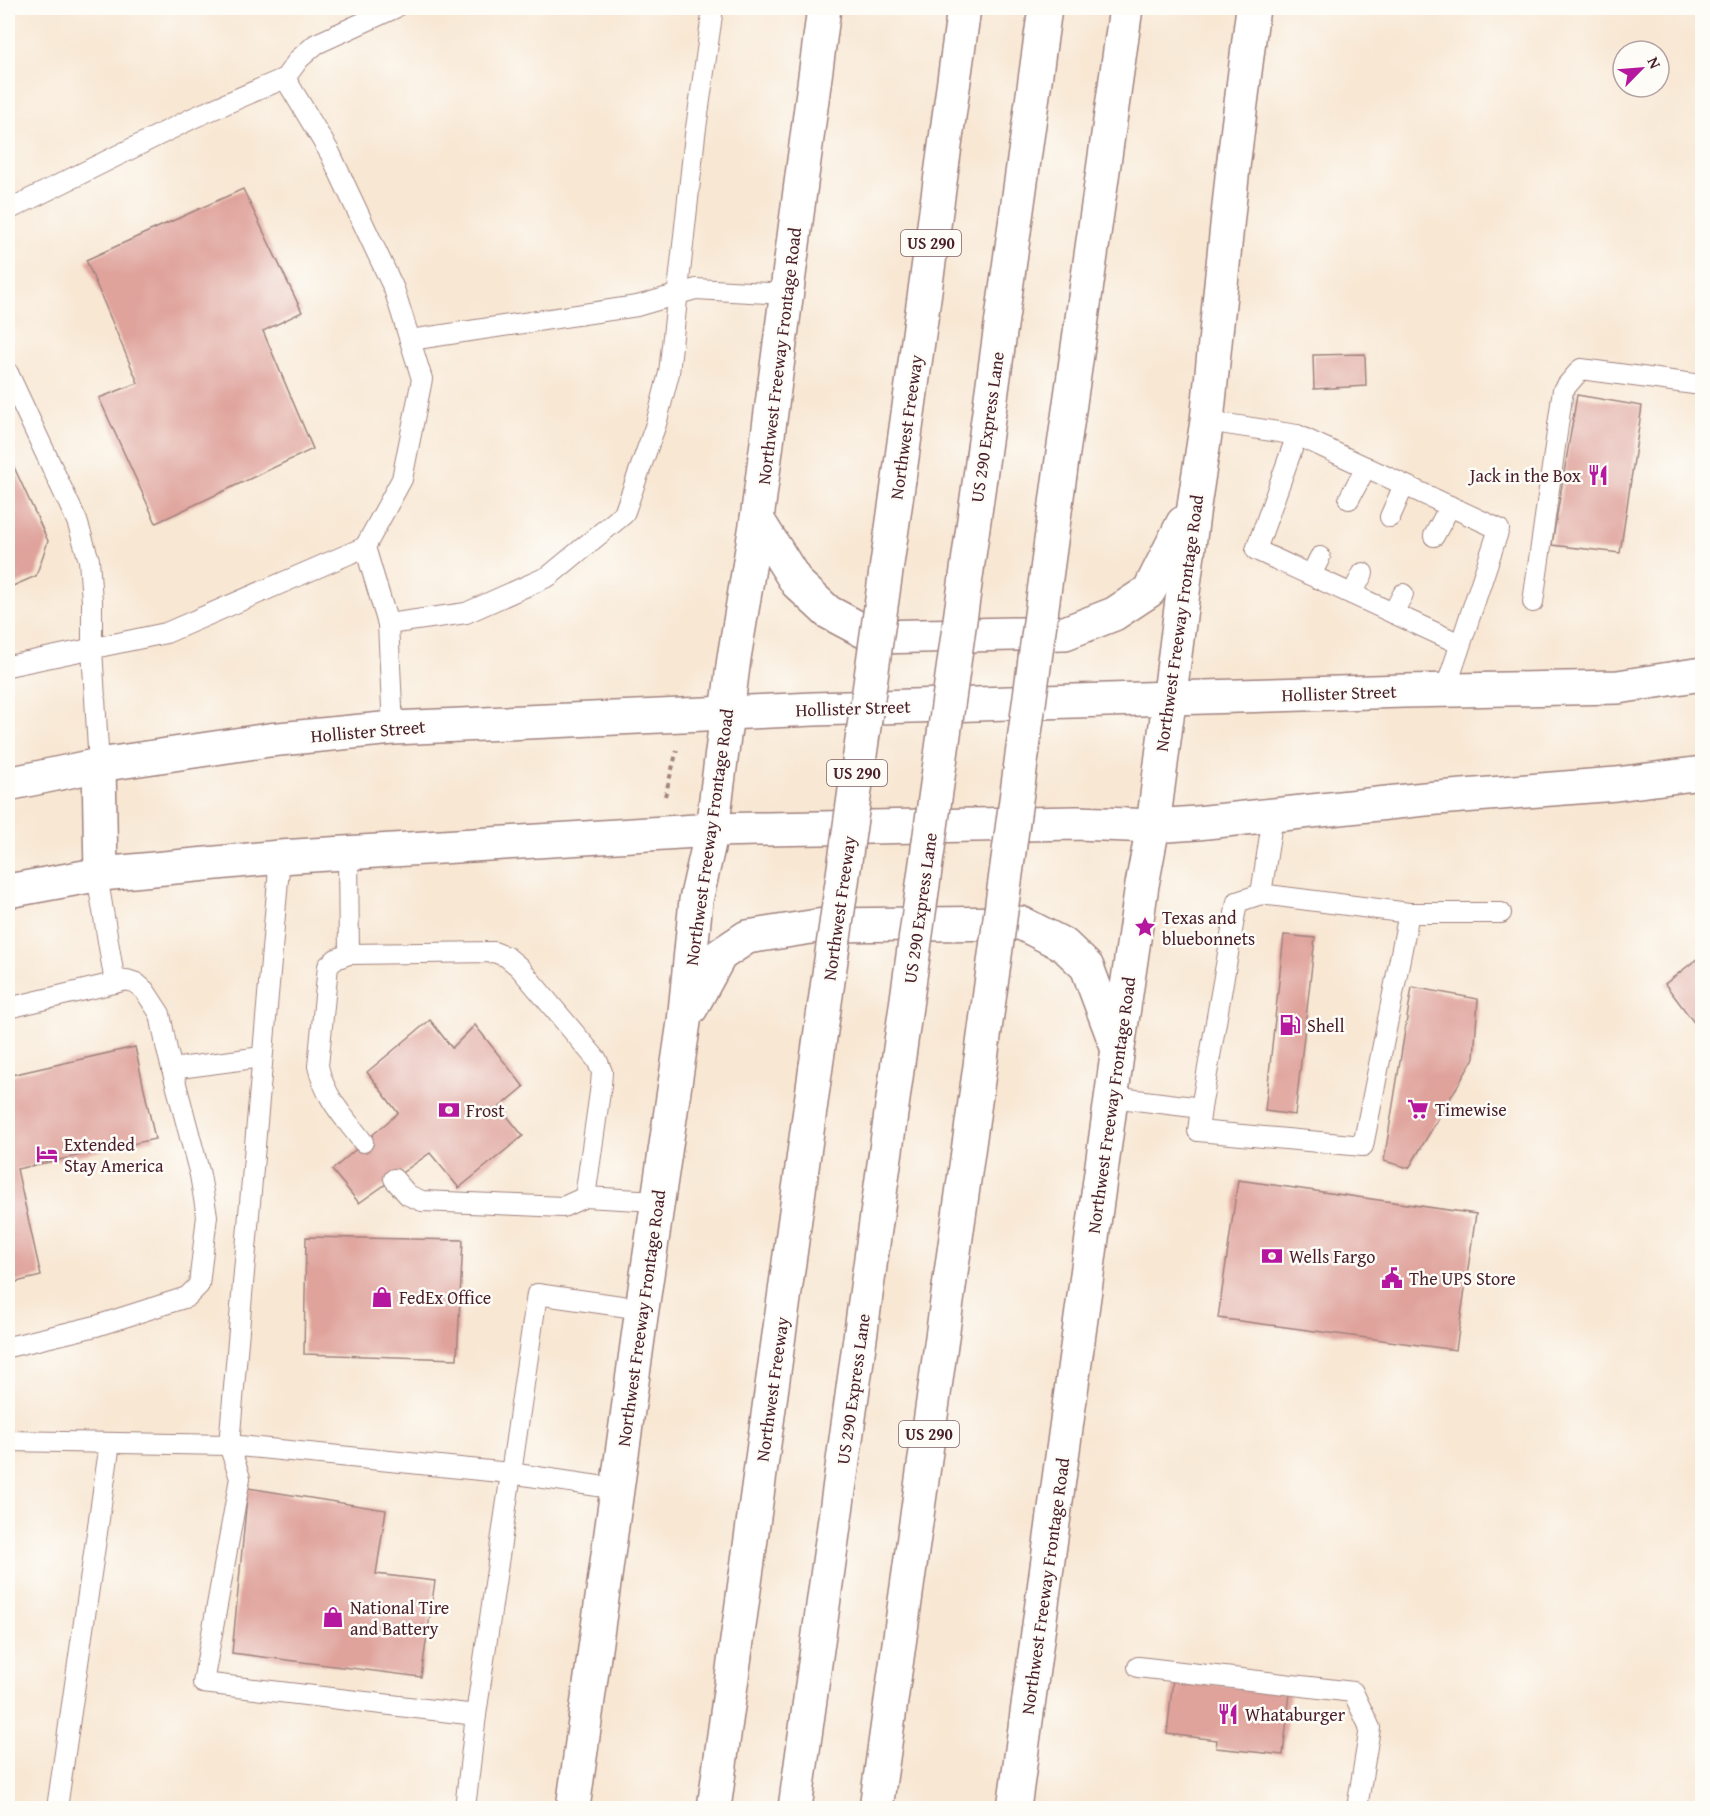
<svg xmlns="http://www.w3.org/2000/svg" width="1710" height="1816" font-family="'Gentium Book Plus',serif">
<rect width="100%" height="100%" fill="#fdfcf7"/>
<filter id="ink" filterUnits="userSpaceOnUse"><feTurbulence type="fractalNoise" baseFrequency=".0167" numOctaves="2"/><feDisplacementMap in="SourceGraphic" scale="12" xChannelSelector="R" yChannelSelector="G"/><feConvolveMatrix kernelMatrix="1 2 1 2 8 2 1 2 1" color-interpolation-filters="sRGB"/></filter>
<filter id="wash" filterUnits="userSpaceOnUse"><feTurbulence type="fractalNoise" baseFrequency=".008" numOctaves="4" result="noise"/><feDisplacementMap in="SourceGraphic" scale="24" xChannelSelector="R" yChannelSelector="G"/><feGaussianBlur stdDeviation="1.35" result="paint"/><feColorMatrix in="noise" values="0 0 0 0 0 0 0 0 0 0 0 0 0 0 0 0 0 1.4 0 .05"/><feComposite in="paint" operator="in"/></filter>
<g filter="url(#wash)">
<rect width="100%" height="100%" fill="#f8e7d3"/>
<g id="blocks">
<!-- building -->
<g fill="#dfa39b">
<polygon points="243,189 302,312 263,331 313,449 156,523 99,398 138,383 86,260"/>
<polygon points="1365,354 1366,386 1314,389 1313,355"/>
<polygon points="1577,395 1642,406 1620,553 1552,545"/>
<polygon points="8,454 48,541 36,576 8,588"/>
<polygon points="1284,935 1315,938 1295,1115 1265,1111"/>
<polygon points="1702,955 1702,1033 1665,984"/>
<polygon points="1412,987 1478,999 1474,1058 1409,1168 1384,1161"/>
<polygon points="430,1020 452,1048 475,1025 524,1087 500,1107 523,1136 459,1188 430,1153 359,1203 332,1170 398,1113 367,1072"/>
<polygon points="135,1047 155,1139 17,1169 41,1276 8,1284 8,1062 11,1075"/>
<polygon points="1238,1180 1476,1214 1456,1350 1218,1318"/>
<polygon points="306,1237 463,1240 457,1359 304,1354"/>
<polygon points="248,1488 386,1510 376,1574 435,1581 421,1677 232,1653"/>
<polygon points="1173,1679 1290,1693 1283,1755 1216,1748 1217,1740 1167,1734"/>
</g>
</g>
</g>
<g filter="url(#ink)">
<use href="#blocks" fill-opacity="0" stroke="#a1837f" stroke-width="1.5"/>
<g fill="none" stroke-linecap="round" stroke-linejoin="round">
<defs>
<g id="lane">
<polyline points="8,210 195,117 285,78 299,59 316,44 395,8"/>
<polyline points="410,340 637,306 696,289 786,294"/>
<polyline points="8,373 77,521 89,560 92,601 92,649 99,765"/>
<polyline points="1207,421 1297,435 1499,529 1445,691"/>
<polyline points="1297,435 1256,550 1460,644"/>
<polyline points="1349,499 1366,467"/>
<polyline points="1390,517 1404,485"/>
<polyline points="1434,536 1450,506"/>
<polyline points="365,547 388,624 393,728"/>
<polyline points="1311,575 1320,557"/>
<polyline points="1352,594 1363,573"/>
<polyline points="1533,602 1563,390 1581,369 1694,384"/>
<polyline points="1393,613 1403,594"/>
<polyline points="388,624 466,613 549,576 624,514 656,424 669,373 695,135 713,8"/>
<polyline points="8,666 166,633 365,547 402,479 422,379 394,289 330,153 285,78"/>
<polyline points="348,853 349,954"/>
<polyline points="280,857 229,1445 240,1478 203,1683 476,1715 537,1294 642,1309"/>
<polyline points="97,875 115,983"/>
<polyline points="1261,894 1273,816"/>
<polyline points="8,1008 127,980 136,983 145,991 160,1014 167,1050 200,1175 207,1216 199,1285 187,1297 96,1326 8,1347"/>
<polyline points="172,1069 262,1057"/>
<polyline points="1112,1097 1201,1108 1237,902 1261,894 1409,913 1501,913"/>
<polyline points="1201,1108 1198,1131 1363,1146 1409,913"/>
<path d="M363,1142c-19,-25 -38,-44 -45,-76l10,-100 8,-7 13,-5 145,-2 13,5 12,10 78,93 5,12 -1,13 -16,112"/>
<polyline points="394,1179 408,1195 422,1201 563,1207 585,1197 657,1201"/>
<polyline points="8,1441 229,1445 510,1473 618,1489"/>
<polyline points="1138,1667 1353,1692 1370,1728 1357,1808"/>
<polyline points="57,1808 110,1443"/>
<polyline points="465,1808 476,1715"/>
</g>
<g id="secondary">
<polyline points="757,519 797,583 828,612 875,637 1065,633 1114,614 1149,591 1183,523"/>
<polyline points="99,765 101,874"/>
<polyline points="8,784 99,765 269,740 393,728 814,709 1404,691 1618,687 1702,674"/>
<polyline points="8,891 101,874 280,857 712,830 1077,823 1153,826 1197,823 1425,799 1616,784 1702,773"/>
<polyline points="691,1008 720,955 747,937 824,925 1021,923 1064,945 1087,967 1117,1047"/>
<polyline points="573,1808 642,1309 684,1022 696,900 712,830 734,658 757,519 824,8"/>
<polyline points="1014,1808 1118,1048 1142,885 1153,826 1195,499 1207,421 1233,167 1253,8"/>
</g>
<g id="highway">
<polyline points="1060,474 1126,8"/>
<polyline points="980,477 1045,8"/>
<polyline points="899,479 964,8"/>
<polyline points="714,1808 816,1066"/>
<polyline points="795,1808 898,1063"/>
<polyline points="876,1808 981,1059"/>
</g>
</defs>
<!-- lane casing -->
<use href="#lane" stroke="#a1837f" stroke-width="22"/>
<!-- secondary casing -->
<use href="#secondary" stroke="#a1837f" stroke-width="36"/>
<!-- highway casing -->
<use href="#highway" stroke="#a1837f" stroke-width="36"/>
<!-- path -->
<polyline stroke="#a1837f" stroke-width="4" stroke-dasharray="4.5 4.5" stroke-linecap="butt" points="665,796 677,750"/>
<!-- lane -->
<use href="#lane" stroke="#fff" stroke-width="20"/>
<!-- secondary -->
<use href="#secondary" stroke="#fff" stroke-width="33"/>
<!-- highway -->
<use href="#highway" stroke="#fff" stroke-width="33"/>
<defs>
<g id="highway-bridge">
<polyline points="981,1059 1060,474"/>
<polyline points="898,1063 980,477"/>
<polyline points="816,1066 899,479"/>
</g>
</defs>
<!-- highway-bridge casing -->
<use href="#highway-bridge" stroke="#a1837f" stroke-width="36" stroke-linecap="butt"/>
<!-- highway-bridge -->
<use href="#highway-bridge" stroke="#fff" stroke-width="33"/>
</g>
</g>
<!-- icons -->
<defs>
<symbol id="restaurant-bare" viewBox="-9 -9 18 18"><path d="M-5-6h1v4h1v-4h1v4h1v-4h1v5L-1.5 .5V6h-2V.5L-5-1ZM5-6V6H3V1.5H1.5Q1.5-4 5-6Z" fill="#b5179e" stroke="#fdfcf7" stroke-width="2.5" paint-order="stroke"/></symbol>
<symbol id="sight-bare" viewBox="-9 -9 18 18"><path d="M0-6L1.8-2.2L6-1.7L2.9 1.2L3.7 5.4L0 3.3L-3.7 5.4L-2.9 1.2L-6-1.7L-1.8-2.2Z" fill="#b5179e" stroke="#fdfcf7" stroke-width="2.5" paint-order="stroke"/></symbol>
<symbol id="fuel-bare" viewBox="-9 -9 18 18"><path d="M-5.5-6h7V0h2V4h1.3V-2.5L3-4.5l.8-.8L6-3V5H2.5V1h-1V6h-7ZM-4.2-4.7v3.2H.2V-4.7Z" fill="#b5179e" stroke="#fdfcf7" stroke-width="2.5" paint-order="stroke"/></symbol>
<symbol id="supermarket-bare" viewBox="-9 -9 18 18"><path d="M-6-5.5h2.5l.6 2H6L4.5 2H-2.5L-4.4-4H-6ZM-1.5 3.2a1.3 1.3 0 1 0 .1 0ZM3 3.2a1.3 1.3 0 1 0 .1 0Z" fill="#b5179e" stroke="#fdfcf7" stroke-width="2.5" paint-order="stroke"/></symbol>
<symbol id="bank-bare" viewBox="-9 -9 18 18"><path d="M-6-4H6V4H-6ZM0-2.3a2.3 2.3 0 1 0 0 4.6a2.3 2.3 0 1 0 0-4.6Z" fill="#b5179e" stroke="#fdfcf7" stroke-width="2.5" paint-order="stroke"/></symbol>
<symbol id="hotel-bare" viewBox="-9 -9 18 18"><path d="M-6-4.5h1.5V1H6V5H4.5V3h-9V5H-6ZM-4 0a1.8 1.8 0 1 1 3.6 0ZM.5 0V-2.5h3Q6-2.5 6 0Z" fill="#b5179e" stroke="#fdfcf7" stroke-width="2.5" paint-order="stroke"/></symbol>
<symbol id="civic-bare" viewBox="-9 -9 18 18"><path d="M-.6-6.5H3V-4.5H.6V-3L4-1V1h2V6H-6V1h2V-1L-.6-3ZM-1.2 2.5V6h2.4V2.5Z" fill="#b5179e" stroke="#fdfcf7" stroke-width="2.5" paint-order="stroke"/></symbol>
<symbol id="shop-bare" viewBox="-9 -9 18 18"><path d="M-5-2.5h2.3a2.7 3.5 0 0 1 5.4 0H5L5.5 6h-11ZM-1.5-2.5h3a1.5 2.3 0 0 0-3 0Z" fill="#b5179e" stroke="#fdfcf7" stroke-width="2.5" paint-order="stroke"/></symbol>
</defs>
<g fill-rule="evenodd">
<use href="#restaurant-bare" x="1583" y="460" width="30" height="30"/>
<use href="#sight-bare" x="1130" y="912" width="30" height="30"/>
<use href="#fuel-bare" x="1275" y="1010" width="30" height="30"/>
<use href="#supermarket-bare" x="1403" y="1094" width="30" height="30"/>
<use href="#bank-bare" x="434" y="1095" width="30" height="30"/>
<use href="#hotel-bare" x="32" y="1139" width="30" height="30"/>
<use href="#bank-bare" x="1257" y="1241" width="30" height="30"/>
<use href="#civic-bare" x="1377" y="1263" width="30" height="30"/>
<use href="#shop-bare" x="367" y="1282" width="30" height="30"/>
<use href="#shop-bare" x="318" y="1602" width="30" height="30"/>
<use href="#restaurant-bare" x="1213" y="1699" width="30" height="30"/>
</g>
<g text-anchor="middle" dominant-baseline="central" stroke-width="5" stroke-linejoin="round" paint-order="stroke">
<!-- shield labels -->
<g fill="#fdfcf7" stroke="#806168" stroke-width="1.5">
<rect x="901" y="230" width="60" height="26" rx="4.5"/>
<rect x="827" y="760" width="60" height="26" rx="4.5"/>
<rect x="899" y="1421" width="60" height="26" rx="4.5"/>
</g>
<g font-size="16" font-weight="bold" fill="#4a1f2b">
<text x="931" y="243">US 290</text>
<text x="857" y="773">US 290</text>
<text x="929" y="1434">US 290</text>
</g>
<!-- street labels -->
<g font-size="18" fill="#4a1f2b" stroke="#fdfcf7">
<text transform="translate(779 356) rotate(-83)">Northwest Freeway Frontage Road</text>
<text transform="translate(906 427) rotate(-82)">Northwest Freeway</text>
<text transform="translate(987 427) rotate(-82)">US 290 Express Lane</text>
<text transform="translate(1179 623) rotate(-82)">Northwest Freeway Frontage Road</text>
<text transform="translate(1339 693) rotate(-2)">Hollister Street</text>
<text transform="translate(853 708) rotate(-2)">Hollister Street</text>
<text transform="translate(368 731) rotate(-5)">Hollister Street</text>
<text transform="translate(709 837) rotate(-82)">Northwest Freeway Frontage Road</text>
<text transform="translate(839 908) rotate(-82)">Northwest Freeway</text>
<text transform="translate(920 908) rotate(-82)">US 290 Express Lane</text>
<text transform="translate(1111 1105) rotate(-82)">Northwest Freeway Frontage Road</text>
<text transform="translate(641 1318) rotate(-82)">Northwest Freeway Frontage Road</text>
<text transform="translate(772 1389) rotate(-82)">Northwest Freeway</text>
<text transform="translate(853 1389) rotate(-82)">US 290 Express Lane</text>
<text transform="translate(1045 1586) rotate(-82)">Northwest Freeway Frontage Road</text>
</g>
<!-- poi labels -->
<g font-size="18" fill="#4a1f2b" stroke="#fdfcf7" text-anchor="start">
<text x="1581" y="475" text-anchor="end">Jack in the Box</text>
<text x="1162" y="917">Texas and<tspan x="1162" dy="21">bluebonnets</tspan></text>
<text x="1307" y="1025">Shell</text>
<text x="1435" y="1109">Timewise</text>
<text x="466" y="1110">Frost</text>
<text x="64" y="1144">Extended<tspan x="64" dy="21">Stay America</tspan></text>
<text x="1289" y="1256">Wells Fargo</text>
<text x="1409" y="1278">The UPS Store</text>
<text x="399" y="1297">FedEx Office</text>
<text x="350" y="1607">National Tire<tspan x="350" dy="21">and Battery</tspan></text>
<text x="1245" y="1714">Whataburger</text>
</g>
</g>
<!-- margin -->
<rect width="1710" height="1816" fill="none" stroke="#fdfcf7" stroke-width="30"/>
<!-- north arrow -->
<g transform="translate(1641 69) rotate(65)"><circle r="28" fill="#fdfcf7" stroke="#b5a4a5" stroke-width="1.5"/>
<path d="M0-4.5L10 22L0 15L-10 22Z" fill="#b5179e"/>
<text y="-9" font-size="16" font-weight="bold" text-anchor="middle" fill="#4a1f2b">N</text>
</g>
</svg>
